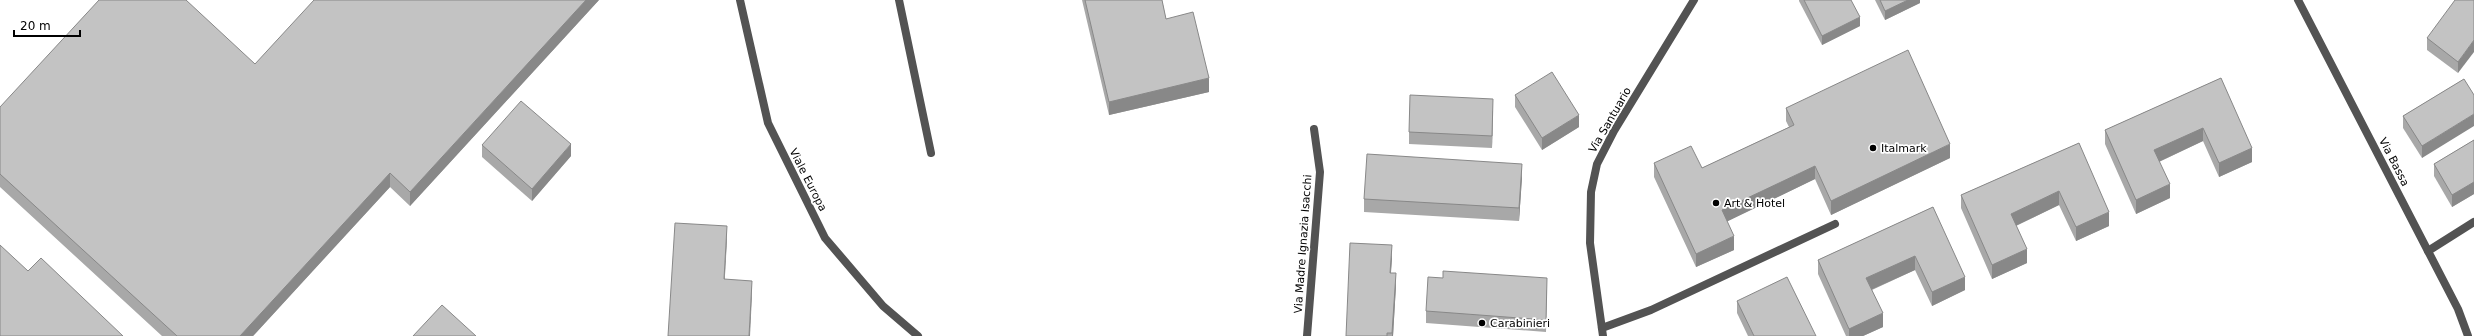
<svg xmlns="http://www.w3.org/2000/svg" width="2474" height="336" font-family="'DejaVu Sans',sans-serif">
<rect width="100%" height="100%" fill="#fff"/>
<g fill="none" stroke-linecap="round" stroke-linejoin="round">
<!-- minor -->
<g stroke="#535353" stroke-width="8">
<polyline points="899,0 931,153"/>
<polyline points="2298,0 2458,309 2468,336"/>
<polyline points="2428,251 2474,222"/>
<polyline points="1602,328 1651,310 1835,224"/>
<polyline points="1307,336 1320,172 1314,129"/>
<polyline points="1603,336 1590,243 1591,192 1597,164 1614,131 1694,0"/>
</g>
<!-- tertiary -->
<polyline stroke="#535353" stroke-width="8" points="740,0 768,123 825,238 883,306 918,336"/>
</g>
<!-- wall -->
<g fill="#a8a8a8">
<polygon points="599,0 410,206 390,187 253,336 162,336 0,187 0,107 255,64"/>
<polygon points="1082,0 1162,0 1166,19 1209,92 1109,115"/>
<polygon points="1799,0 1851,0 1860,26 1822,45 1799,1"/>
<polygon points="1875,0 1920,0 1920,3 1885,20"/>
<polygon points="2474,0 2458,73 2427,50 2427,38"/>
<polygon points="2221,78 2252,162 2219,177 2203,141 2159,162 2170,198 2136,214 2105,144 2105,130"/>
<polygon points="2464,79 2422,158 2403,128 2403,116"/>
<polygon points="1515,95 1579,127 1542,150 1515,107"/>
<polygon points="1786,108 1950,158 1831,215 1815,179 1727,221 1734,250 1696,267 1654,177 1654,163 1702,168 1789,127 1786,121"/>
<polygon points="1493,111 1492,148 1409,144 1409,132"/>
<polygon points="2474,140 2474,194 2452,207 2434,176 2434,164"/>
<polygon points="2079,143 2109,226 2076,241 2059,205 2016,226 2027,263 1992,279 1961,208 1961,195"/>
<polygon points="482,145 571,156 532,201 482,157"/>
<polygon points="1522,177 1519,221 1364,212 1364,199"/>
<polygon points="1933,207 1965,290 1932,306 1915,270 1872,290 1883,327 1863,336 1846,336 1818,274 1818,260"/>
<polygon points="1392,257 1391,273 1396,285 1393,336 1346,336"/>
<polygon points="1547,290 1546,332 1426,323 1426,311"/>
<polygon points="1737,301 1816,336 1748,336 1737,313"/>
</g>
<!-- shaded-wall -->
<g fill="#888">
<polygon points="586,0 599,0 410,206 410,192"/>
<polygon points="1908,0 1920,0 1920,3 1885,20 1885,11"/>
<polygon points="1860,17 1860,26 1822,45 1822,36"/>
<polygon points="2474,40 2474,52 2458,73 2458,62"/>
<polygon points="1209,78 1209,92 1109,115 1109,102"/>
<polygon points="1493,99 1493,111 1492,148 1492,136"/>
<polygon points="2474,114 2474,126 2422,158 2422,146"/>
<polygon points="1579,115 1579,127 1542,150 1542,138"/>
<polygon points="2203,128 2203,141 2154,164 2154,150"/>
<polygon points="571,144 571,156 532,201 532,189"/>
<polygon points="1950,144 1950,158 1831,215 1831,201"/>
<polygon points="2252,148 2252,162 2219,177 2219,163"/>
<polygon points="1522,164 1522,177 1519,221 1519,208"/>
<polygon points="1815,166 1815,179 1722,224 1722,210"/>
<polygon points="390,173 390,187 253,336 240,336"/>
<polygon points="2474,182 2474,194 2452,207 2452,195"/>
<polygon points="2170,184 2170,198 2136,214 2136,200"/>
<polygon points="2059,191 2059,205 2011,228 2011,214"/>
<polygon points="2109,212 2109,226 2076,241 2076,227"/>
<polygon points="727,226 727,240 724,293 724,279"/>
<polygon points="1734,236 1734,250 1696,267 1696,254"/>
<polygon points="1392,245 1392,257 1390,285 1390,273"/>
<polygon points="2027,249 2027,263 1992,279 1992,265"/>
<polygon points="1915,256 1915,270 1866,292 1866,278"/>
<polygon points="1396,273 1396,285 1393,336 1392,336"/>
<polygon points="1965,277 1965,290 1932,306 1932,292"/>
<polygon points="752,281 752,294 750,336 749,336"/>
<polygon points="1883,313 1883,327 1863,336 1849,336 1849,329"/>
</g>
<!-- building -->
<g fill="#c3c3c3" stroke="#888">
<polygon points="99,0 186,0 255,64 314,0 586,0 410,192 390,173 240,336 177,336 0,174 0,107"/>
<polygon points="1085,0 1162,0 1166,19 1193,12 1209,78 1109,102"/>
<polygon points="1804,0 1851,0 1860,17 1822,36"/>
<polygon points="1880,0 1908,0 1885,11"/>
<polygon points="2455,0 2474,0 2474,40 2458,62 2427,38"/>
<polygon points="1908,50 1950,144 1831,201 1815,166 1722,210 1734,236 1696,254 1654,163 1691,146 1702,168 1794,125 1786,108"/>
<polygon points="1552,72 1579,115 1542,138 1515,95"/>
<polygon points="2221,78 2252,148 2219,163 2203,128 2154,150 2170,184 2136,200 2105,130"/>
<polygon points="2464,79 2474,95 2474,114 2422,146 2403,116"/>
<polygon points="1410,95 1493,99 1492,136 1409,132"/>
<polygon points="521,101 571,144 532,189 482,145"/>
<polygon points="2474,140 2474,182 2452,195 2434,164"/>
<polygon points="2079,143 2109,212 2076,227 2059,191 2011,214 2027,249 1992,265 1961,195"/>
<polygon points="1367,154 1522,164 1519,208 1364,199"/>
<polygon points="1933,207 1965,277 1932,292 1915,256 1866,278 1883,313 1849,329 1818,260"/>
<polygon points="675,223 727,226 724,279 752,281 749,336 668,336"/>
<polygon points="1350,243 1392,245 1390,273 1396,273 1392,333 1387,333 1387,336 1346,336"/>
<polygon points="0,245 28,271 41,258 123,336 0,336"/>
<polygon points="1443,271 1547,278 1546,320 1426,311 1428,277 1443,278"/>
<polygon points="1787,277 1816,336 1754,336 1737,301"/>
<polygon points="442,305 476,336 413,336"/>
</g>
<!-- markers -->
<g fill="#000" stroke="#fff" stroke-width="1.5">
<circle cx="1873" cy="148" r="4"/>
<circle cx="1716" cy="203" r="4"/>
<circle cx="1482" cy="323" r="4"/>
</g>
<g text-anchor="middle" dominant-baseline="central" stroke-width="3.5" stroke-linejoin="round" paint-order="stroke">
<!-- street labels -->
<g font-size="11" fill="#000" stroke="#fff">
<text transform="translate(1610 120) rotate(-60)">Via Santuario</text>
<text transform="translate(2394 162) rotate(63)">Via Bassa</text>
<text transform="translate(808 180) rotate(63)">Viale Europa</text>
<text transform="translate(1303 244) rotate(-86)">Via Madre Ignazia Isacchi</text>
</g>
<!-- poi labels -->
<g font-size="11" fill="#000" stroke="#fff" text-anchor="start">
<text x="1881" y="148">Italmark</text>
<text x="1724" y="203">Art &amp; Hotel</text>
<text x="1490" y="323">Carabinieri</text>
</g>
</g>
<!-- scale -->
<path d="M14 30v6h66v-6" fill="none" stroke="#000000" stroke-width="2"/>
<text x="20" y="30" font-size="12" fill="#000000" stroke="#ffffff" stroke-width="3" paint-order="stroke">20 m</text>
</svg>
